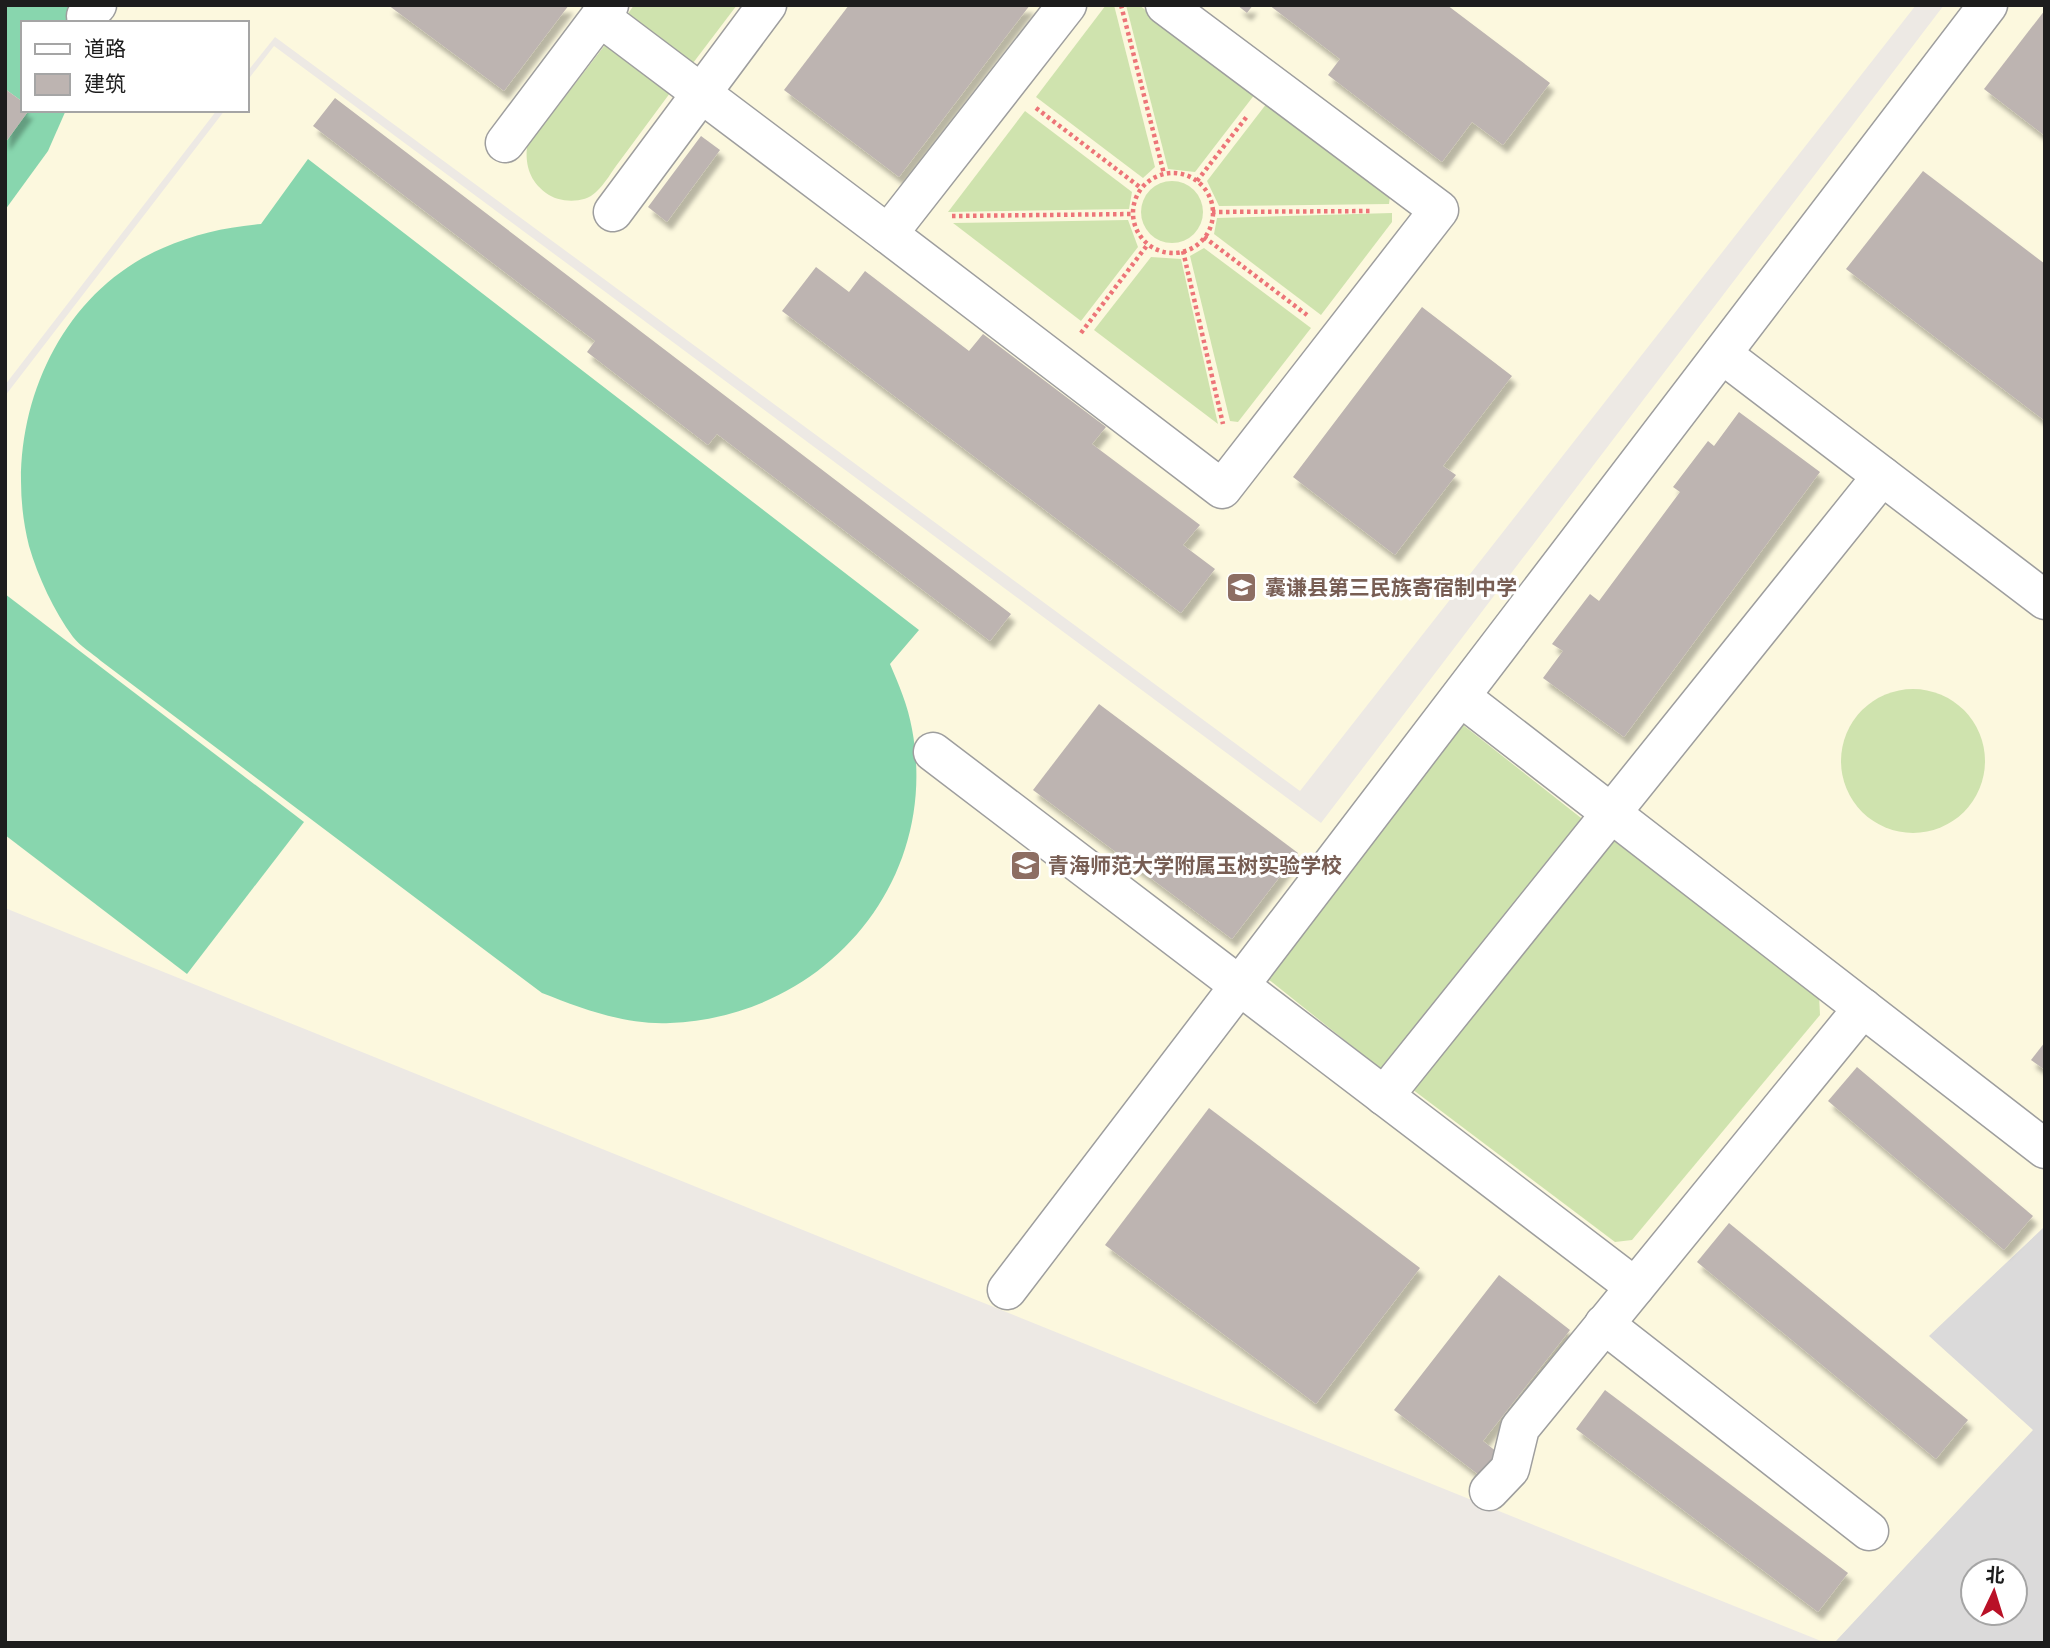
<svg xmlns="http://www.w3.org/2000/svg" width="2050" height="1648" font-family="Jost,'Noto Sans SC',sans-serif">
<defs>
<filter id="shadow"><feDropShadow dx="4.5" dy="8" stdDeviation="2" flood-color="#0004"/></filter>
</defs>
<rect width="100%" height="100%" fill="#ede9e4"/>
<!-- residential -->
<path fill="#dbdada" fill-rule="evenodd" d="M2045,1226v417h-211l198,-213 -104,-94zM1973,1571h42v42h-42z"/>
<!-- education -->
<g fill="#fcf8de">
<polygon points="5,5 1916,5 1300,791 275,37 247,72 247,23 23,23 23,110 217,110 5,385"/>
<polygon points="1944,5 2045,5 2045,1226 1929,1336 2033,1430 1834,1643 1826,1643 5,908 5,396 225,110 247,110 247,81 274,46 1321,823"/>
</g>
<!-- grass -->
<g fill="#cfe3ae">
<polygon points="634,5 737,5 690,67 625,18"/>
<polygon points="1106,5 1114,5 1155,167 1143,178 1036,97"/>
<polygon points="1126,5 1139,5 1255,94 1195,172 1168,169"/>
<path d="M605,45l65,48c-17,23 -34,46 -51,69 -7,9 -14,22 -23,30 -12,12 -37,11 -50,1 -16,-12 -21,-27 -19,-47z"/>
<polygon points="1267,103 1390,196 1389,204 1219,206 1207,181"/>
<polygon points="1025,111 1132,192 1129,209 948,212"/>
<circle cx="1172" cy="212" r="31"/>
<polygon points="1392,213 1392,222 1321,315 1214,234 1217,218"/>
<polygon points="1128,220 1138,247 1081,321 953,223"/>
<polygon points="1204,248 1311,328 1238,422 1230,421 1190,256"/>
<polygon points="1151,257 1181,259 1218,424 1094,330"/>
<circle cx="1913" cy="761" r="72"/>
<polygon points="1458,721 1590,825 1387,1074 1268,979"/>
<polygon points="1606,835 1819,995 1820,1015 1632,1240 1615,1242 1404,1083"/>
</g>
<!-- pitch -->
<g fill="#88d6ae">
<polygon points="5,5 79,5 80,23 23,23 23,102 5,89"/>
<polygon points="29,110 66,110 48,151 5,210 5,143"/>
<path d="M308,159l611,471 -29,34c9,21 18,42 22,65 29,154 -89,288 -242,294 -45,2 -87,-14 -128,-30l-441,-332c-9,-8 -21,-15 -28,-24 -19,-26 -35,-60 -44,-91 -29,-115 22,-250 134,-298 32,-14 63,-21 98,-24z"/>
<polygon points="5,594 304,822 187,974 5,835"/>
</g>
<!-- building -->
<g fill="#bdb4b1" filter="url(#shadow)">
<polygon points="388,5 569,5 504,91"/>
<polygon points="849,5 1030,5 899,177 784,90"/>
<polygon points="1237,5 1253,5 1247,13"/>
<polygon points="1269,5 1447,5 1550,83 1503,145 1472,122 1442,162 1328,75 1340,59"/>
<polygon points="2045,10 2045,136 1984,89"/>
<polygon points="5,89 23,102 23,110 29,110 5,143"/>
<polygon points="335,98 1011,614 990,641 717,434 708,445 587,352 595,341 313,126"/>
<polygon points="701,136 720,150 667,222 648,207"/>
<polygon points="1923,171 2045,264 2045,421 1846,269"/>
<polygon points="816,267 849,292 865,271 969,351 983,334 1106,427 1092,444 1200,525 1183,545 1215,569 1181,613 782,311"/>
<polygon points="1422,307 1512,376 1443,466 1456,475 1395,555 1293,477"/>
<polygon points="1739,412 1820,472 1624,737 1543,678 1563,651 1552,644 1590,594 1599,601 1680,492 1673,487 1708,441 1714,446"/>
<polygon points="1099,704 1298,853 1232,939 1033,790"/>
<polygon points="2045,1042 2045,1070 2031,1060"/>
<polygon points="1857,1067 2033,1216 2004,1250 1828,1101"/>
<polygon points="1209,1108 1420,1268 1316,1404 1105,1245"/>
<polygon points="1729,1223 1968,1420 1936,1459 1697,1262"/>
<polygon points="1499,1275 1570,1330 1483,1441 1497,1452 1479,1475 1394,1410"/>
<polygon points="1605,1390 1848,1573 1818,1612 1576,1429"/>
</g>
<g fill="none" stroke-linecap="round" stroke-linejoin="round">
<defs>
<g id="minor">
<polyline points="1067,5 888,234 1222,489 1439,210 1165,5"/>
<polyline points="86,16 97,5"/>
<polyline points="600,17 888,234"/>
<polyline points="505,143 609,5"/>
<polyline points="613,212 767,5"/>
<polyline points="1722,354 2045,600"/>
<polyline points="1461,697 2045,1149"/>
<polyline points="933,752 1635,1287"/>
<polyline points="1384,1096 1882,476"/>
<polyline points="1007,1290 1988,5"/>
<polyline points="1604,1324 1869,1531"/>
<polyline points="1489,1491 1510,1469 1520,1428 1863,1008"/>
</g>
</defs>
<!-- minor casing -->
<use href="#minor" stroke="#9e9e9e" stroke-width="41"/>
<!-- path -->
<g stroke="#ed7578" stroke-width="4.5" stroke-dasharray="3.5 3.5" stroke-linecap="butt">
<polyline points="1121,5 1164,174"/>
<polyline points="1036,108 1141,188"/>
<circle cx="1173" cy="213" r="40"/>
<polyline points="1197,181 1248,115"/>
<polyline points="1212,212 1372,211"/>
<polyline points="952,216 1133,214"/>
<polyline points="1204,237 1307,315"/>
<polyline points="1183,251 1223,424"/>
<polyline points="1081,333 1148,244"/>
</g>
<!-- minor -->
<use href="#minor" stroke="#fff" stroke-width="38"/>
</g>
<!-- icons -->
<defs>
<symbol id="school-square" viewBox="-11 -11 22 22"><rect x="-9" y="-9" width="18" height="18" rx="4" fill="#8d6e63" stroke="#fff"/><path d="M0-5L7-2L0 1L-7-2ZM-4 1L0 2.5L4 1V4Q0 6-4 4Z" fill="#fff"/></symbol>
</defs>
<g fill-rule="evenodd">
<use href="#school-square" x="1224" y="570" width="35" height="35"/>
<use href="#school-square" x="1008" y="848" width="35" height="35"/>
</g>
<g text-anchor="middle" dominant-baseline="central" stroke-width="6" stroke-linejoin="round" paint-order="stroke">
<!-- education labels -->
<g font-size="21" font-weight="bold" fill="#785e54" stroke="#fff" text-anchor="start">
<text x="1265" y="588">囊谦县第三民族寄宿制中学</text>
<text x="1048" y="866">青海师范大学附属玉树实验学校</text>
</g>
</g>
<!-- border -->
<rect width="2050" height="1648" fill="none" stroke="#1d1d1d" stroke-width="14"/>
<!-- legend -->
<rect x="21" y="21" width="228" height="91" fill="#ffffff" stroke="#a5a5a5" stroke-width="2"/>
<rect x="35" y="44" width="35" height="10" fill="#ffffff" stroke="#a5a5a5" stroke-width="2"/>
<text x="84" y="56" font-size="21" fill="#1d1d1d">道路</text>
<rect x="35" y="74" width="35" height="21" fill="#bdb4b1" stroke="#a5a5a5" stroke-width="2"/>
<text x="84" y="91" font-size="21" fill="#1d1d1d">建筑</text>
<!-- north arrow -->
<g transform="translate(1994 1592) rotate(4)"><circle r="33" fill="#ffffff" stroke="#a5a5a5" stroke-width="2"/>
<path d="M0-5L12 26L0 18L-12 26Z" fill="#b91127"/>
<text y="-10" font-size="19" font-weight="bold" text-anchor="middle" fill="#1d1d1d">北</text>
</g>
</svg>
